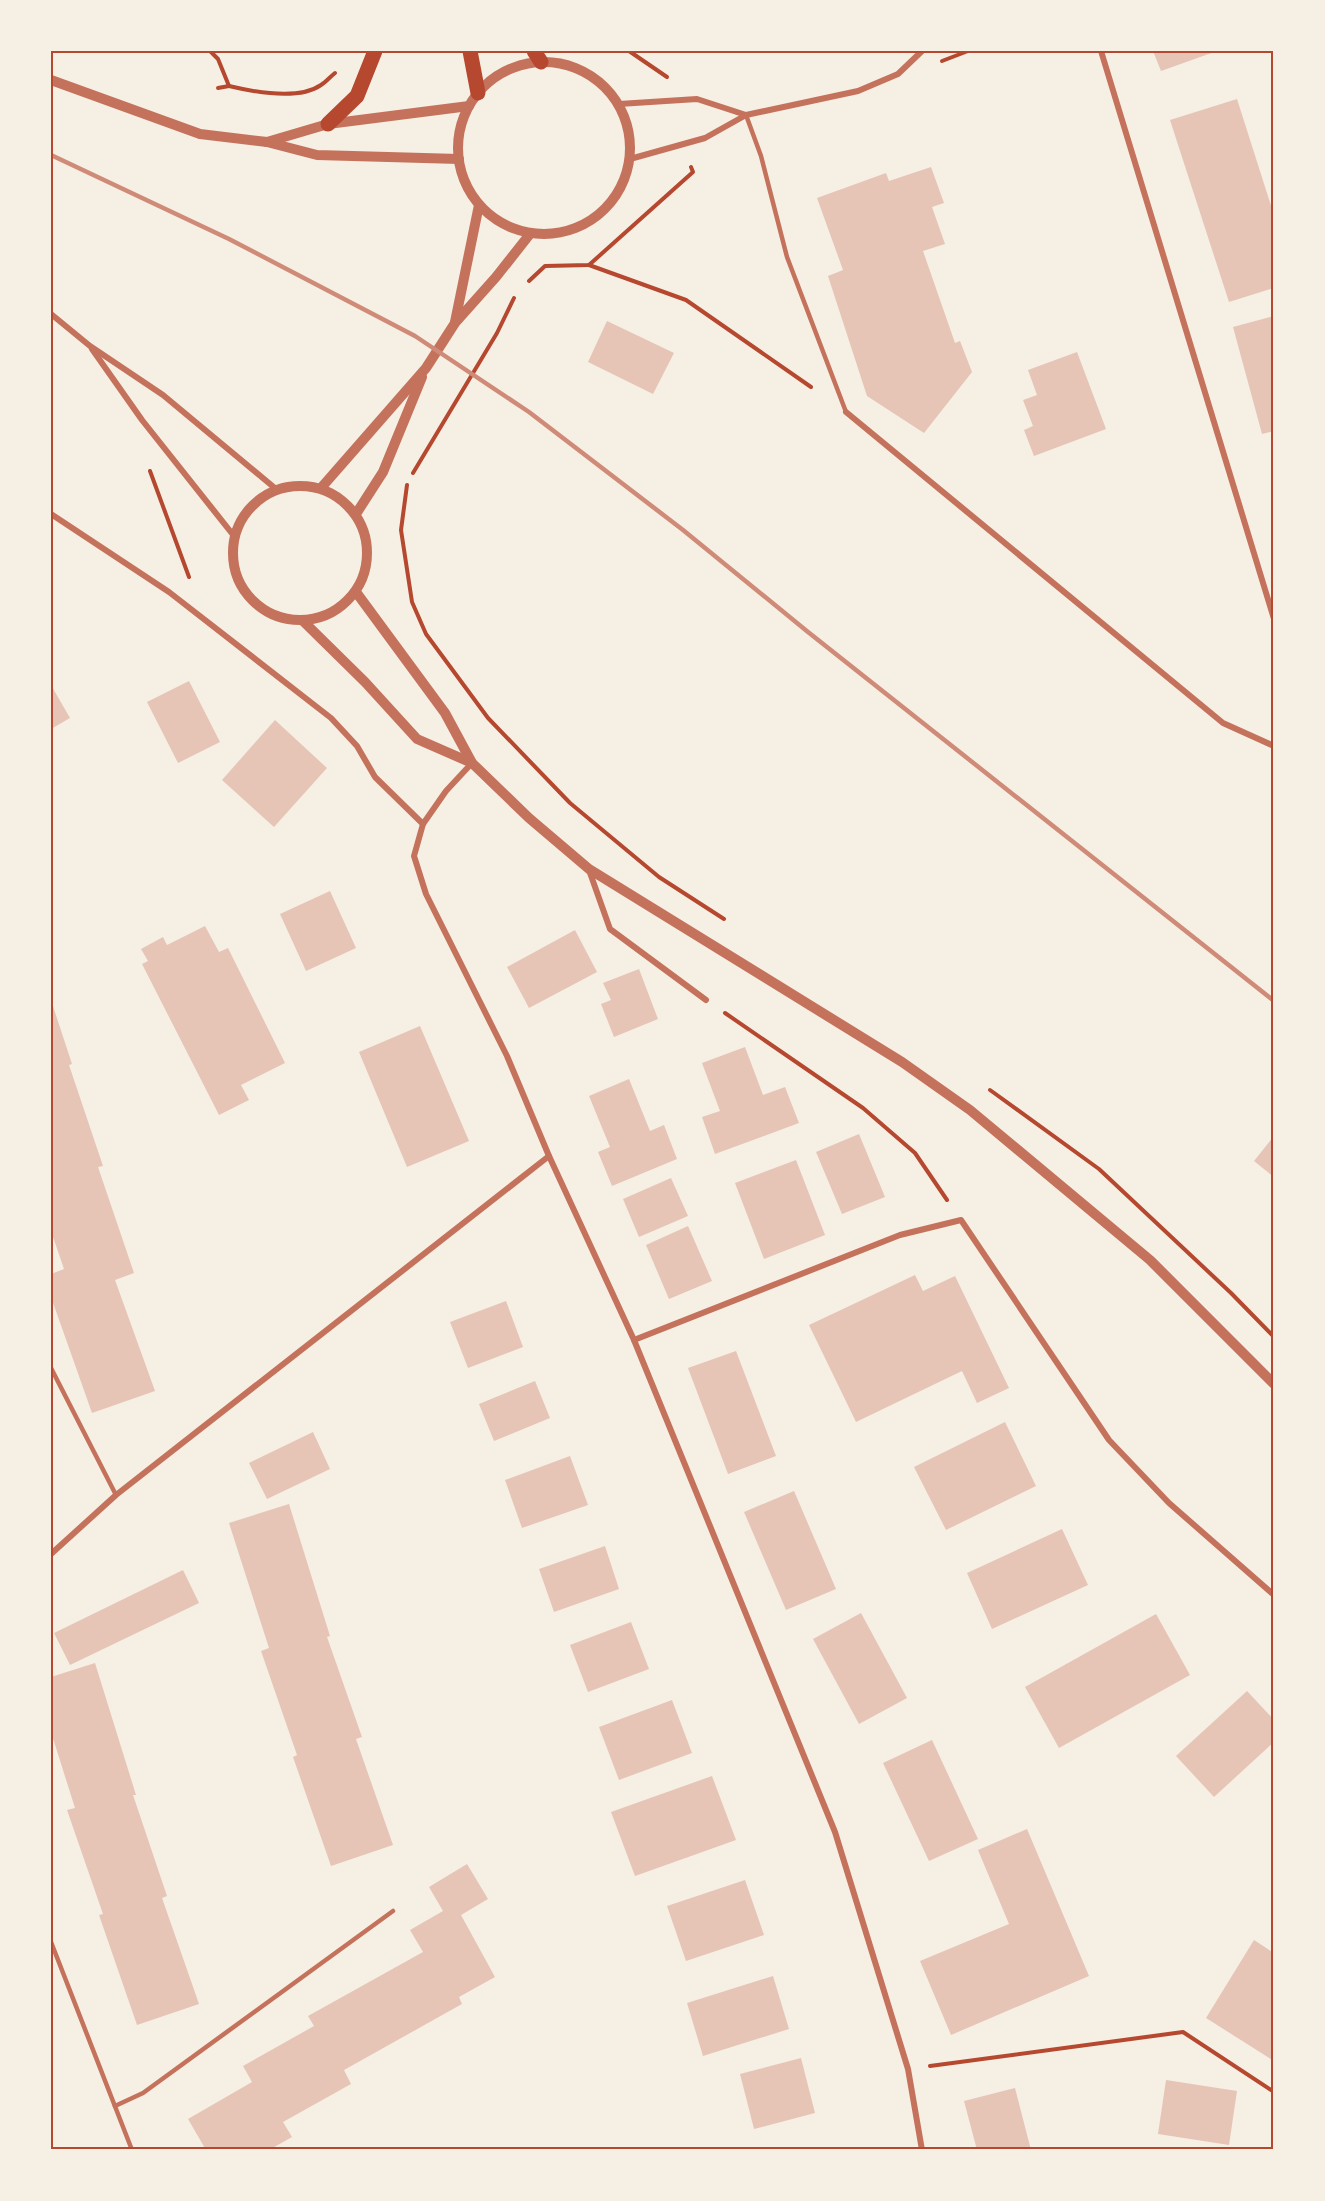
<svg xmlns="http://www.w3.org/2000/svg" width="1325" height="2201" font-family="'Source Sans 3',sans-serif">
<rect width="100%" height="100%" fill="#f6efe4"/>
<!-- building -->
<g fill="#e6c5b7">
<polygon points="1153,51 1217,51 1161,71"/>
<polygon points="1237,99 1274,215 1274,288 1229,302 1170,120"/>
<polygon points="931,167 944,203 932,207 945,244 923,251 955,343 960,341 972,372 924,433 867,396 828,276 843,270 817,198 886,173 889,181"/>
<polygon points="1274,316 1274,431 1262,434 1233,327"/>
<polygon points="607,321 674,353 653,394 588,362"/>
<polygon points="1077,352 1106,429 1034,456 1024,430 1033,426 1023,400 1037,395 1028,370"/>
<polygon points="189,681 220,742 178,763 147,702"/>
<polygon points="51,685 70,718 51,729"/>
<polygon points="275,720 327,768 274,827 222,780"/>
<polygon points="330,891 356,948 306,971 280,914"/>
<polygon points="205,926 219,952 228,948 285,1063 241,1085 249,1100 219,1115 142,964 148,961 141,949 163,937 167,945"/>
<polygon points="575,930 597,972 529,1008 507,967"/>
<polygon points="639,969 658,1019 614,1037 601,1004 611,1000 603,983"/>
<polygon points="51,1000 72,1064 69,1065 103,1166 98,1167 134,1273 115,1280 155,1391 92,1413 51,1297 51,1274 64,1269 51,1231"/>
<polygon points="420,1026 469,1141 407,1167 359,1052"/>
<polygon points="745,1047 763,1095 785,1087 799,1123 715,1154 702,1117 720,1111 702,1063"/>
<polygon points="629,1079 650,1131 664,1125 677,1159 612,1186 598,1152 610,1147 589,1096"/>
<polygon points="859,1134 885,1197 842,1214 816,1152"/>
<polygon points="1274,1136 1274,1177 1254,1161"/>
<polygon points="796,1160 825,1235 764,1259 735,1183"/>
<polygon points="671,1178 688,1216 639,1237 623,1199"/>
<polygon points="688,1226 712,1281 669,1299 646,1245"/>
<polygon points="915,1275 923,1291 955,1276 1009,1388 977,1403 962,1371 856,1422 809,1325"/>
<polygon points="506,1301 523,1347 468,1368 450,1322"/>
<polygon points="736,1351 776,1456 728,1474 688,1368"/>
<polygon points="535,1381 550,1418 494,1441 479,1404"/>
<polygon points="1005,1422 1036,1486 946,1530 914,1467"/>
<polygon points="313,1432 330,1469 267,1499 249,1463"/>
<polygon points="570,1456 588,1505 522,1528 505,1480"/>
<polygon points="794,1491 836,1589 786,1610 744,1512"/>
<polygon points="289,1504 330,1636 327,1637 362,1737 356,1739 393,1845 331,1866 293,1757 297,1755 261,1651 269,1648 229,1523"/>
<polygon points="1062,1529 1088,1585 992,1629 967,1573"/>
<polygon points="605,1546 619,1589 554,1612 539,1569"/>
<polygon points="183,1570 199,1603 70,1665 54,1633"/>
<polygon points="861,1613 907,1698 859,1724 813,1639"/>
<polygon points="1156,1614 1190,1675 1059,1748 1025,1687"/>
<polygon points="631,1622 649,1669 588,1692 570,1645"/>
<polygon points="95,1663 136,1795 133,1795 167,1896 162,1898 199,2004 137,2025 99,1915 103,1914 67,1810 75,1808 51,1732 51,1677"/>
<polygon points="1247,1691 1274,1720 1274,1742 1214,1797 1176,1756"/>
<polygon points="672,1700 692,1753 619,1780 599,1727"/>
<polygon points="932,1740 978,1839 929,1861 883,1763"/>
<polygon points="712,1776 736,1840 635,1876 611,1812"/>
<polygon points="1027,1829 1089,1976 951,2035 920,1961 1009,1924 978,1850"/>
<polygon points="467,1864 488,1899 461,1915 495,1977 459,1997 462,2004 344,2070 351,2084 283,2122 292,2137 269,2150 206,2150 188,2119 252,2082 243,2066 314,2026 308,2016 423,1952 410,1930 443,1911 429,1887"/>
<polygon points="745,1880 764,1935 686,1961 667,1906"/>
<polygon points="1254,1940 1274,1953 1274,2061 1206,2018"/>
<polygon points="773,1976 789,2029 703,2056 687,2003"/>
<polygon points="801,2058 815,2113 754,2129 740,2074"/>
<polygon points="1166,2080 1237,2091 1229,2145 1158,2134"/>
<polygon points="1015,2088 1031,2150 977,2150 964,2101"/>
</g>
<g fill="none" stroke-linecap="round" stroke-linejoin="round">
<!-- path -->
<g stroke="#b5482f" stroke-width="4">
<polyline points="210,51 218,59 229,86 218,88"/>
<polyline points="629,51 667,77"/>
<polyline points="942,61 968,51"/>
<path d="M229,86c25,6 69,15 92,-1 5,-3 9,-8 14,-12"/>
<polyline points="589,265 686,300 811,387"/>
<polyline points="529,281 545,266 589,265 693,172 691,167"/>
<polyline points="150,471 189,577"/>
<polyline points="413,473 497,333 514,298"/>
<polyline points="407,485 401,530 412,602 426,634 488,718 570,803 659,877 724,919"/>
<polyline points="725,1013 863,1108 915,1153 947,1200"/>
<polyline points="990,1090 1099,1169 1231,1293 1274,1337"/>
<polyline points="930,2066 1183,2032 1274,2092"/>
</g>
<!-- service -->
<g stroke="#c5725c" stroke-width="4.5">
<polyline points="746,115 761,156 787,257 846,412"/>
<polyline points="51,1368 116,1495"/>
<polyline points="51,1942 132,2150"/>
<polyline points="115,2106 143,2093 393,1911"/>
</g>
<!-- minor -->
<g stroke="#c5725c" stroke-width="6">
<polyline points="1101,51 1274,619"/>
<polyline points="619,104 697,99 746,115"/>
<polyline points="630,159 705,138 746,115 858,91 898,74 922,51"/>
<polyline points="51,314 90,346 163,395 276,489"/>
<polyline points="92,349 142,420 234,536"/>
<polyline points="846,412 1223,723 1274,746"/>
<polyline points="51,514 169,592 331,718 357,746 375,777 423,824"/>
<polyline points="472,763 446,791 423,824 414,856 426,894 507,1056 549,1156 634,1340 835,1832 908,2069 922,2150"/>
<polyline points="589,870 610,929 706,1000"/>
<polyline points="634,1340 900,1235 961,1220 1109,1440 1169,1503 1274,1595"/>
<polyline points="51,1554 116,1495 549,1156"/>
</g>
<!-- tertiary -->
<g stroke="#c5725c" stroke-width="10">
<circle cx="544" cy="148" r="86"/>
<polyline points="51,80 200,134 267,142 317,155 459,159"/>
<polyline points="267,142 328,124 469,106"/>
<polyline points="455,322 479,205"/>
<circle cx="300" cy="553" r="67"/>
<polyline points="321,488 426,368 455,323 496,277 530,234"/>
<polyline points="356,514 383,472 422,377"/>
<polyline points="356,592 445,713 472,763 529,818 589,869 902,1062 970,1110 1150,1260 1274,1384"/>
<polyline points="303,621 365,682 417,739 472,763"/>
</g>
<!-- primary -->
<g stroke="#b5482f" stroke-width="15">
<polyline points="470,51 478,93"/>
<polyline points="534,51 541,62"/>
<polyline points="328,124 357,96 375,51"/>
</g>
<!-- rail -->
<polyline stroke="#cf8b77" stroke-width="4.5" points="51,155 229,239 415,336 529,412 683,530 808,632 1274,1001"/>
</g>
<!-- border -->
<rect width="1325" height="2201" fill="none" stroke="#f6efe4" stroke-width="105"/>
<rect x="52" y="52" width="1220" height="2096" fill="none" stroke="#b5482f" stroke-width="2"/>
</svg>
